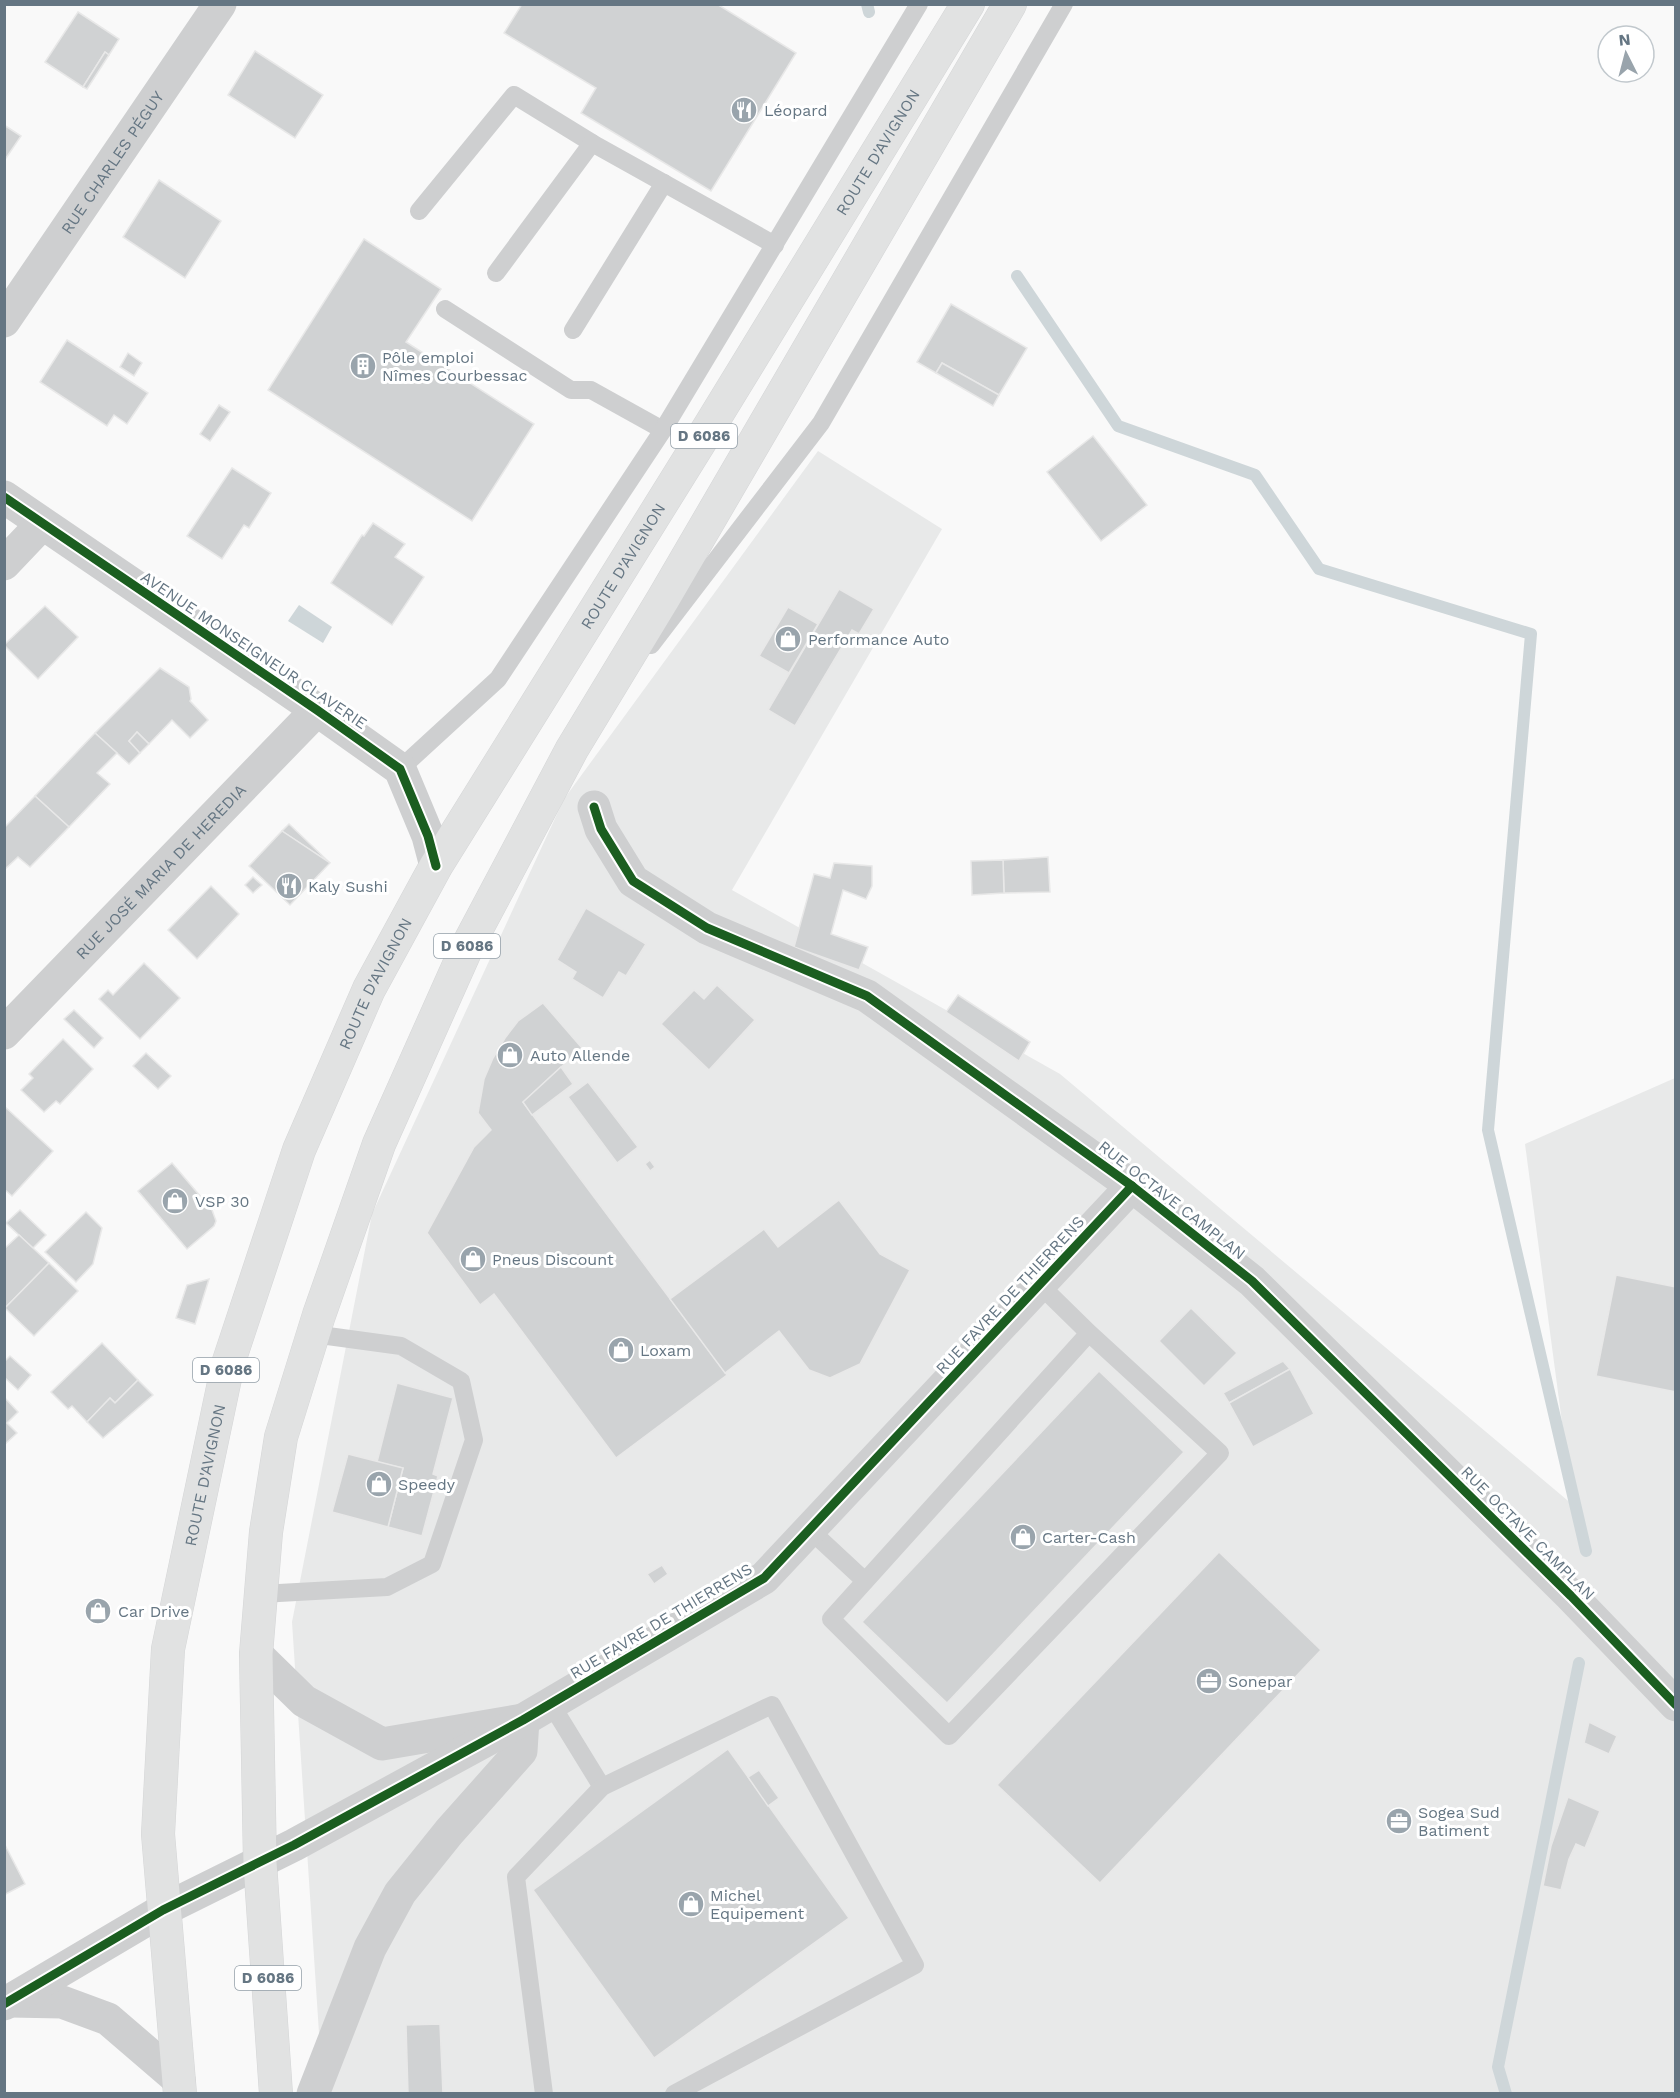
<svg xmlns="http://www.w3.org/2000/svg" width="1680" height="2098" font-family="'Work Sans',sans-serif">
<rect width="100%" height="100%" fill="#f9f9f9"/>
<!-- built -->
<polygon fill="#e8e9e9" points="818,451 942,529 732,890 1060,1074 1573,1505 1525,1144 1675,1078 1675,2093 323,2094 292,1622 372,1214 564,799"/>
<!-- water -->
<polygon fill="#ced6d9" points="299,605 332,627 323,643 288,621"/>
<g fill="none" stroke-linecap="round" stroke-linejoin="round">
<!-- stream -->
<g stroke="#ced6d9" stroke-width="12">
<polyline points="867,4 869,12"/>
<polyline points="1017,276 1118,426 1255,475 1319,569 1531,634 1488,1130 1586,1551"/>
<polyline points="1506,2094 1498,2067 1579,1663"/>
</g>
</g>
<!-- building -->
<g fill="#d0d2d3" stroke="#e8e8e8" stroke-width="1.5">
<polygon points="522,4 717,4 796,53 711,191 581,113 596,88 504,33"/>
<polygon points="78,12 119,39 109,55 105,52 83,87 45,62"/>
<polygon points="255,51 323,95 295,138 228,95"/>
<polygon points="105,52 109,55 87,89 83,87"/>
<polygon points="4,125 21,136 4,161"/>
<polygon points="159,180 221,221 185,278 123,237"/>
<polygon points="364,239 441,289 406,342 534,424 472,521 268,390"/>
<polygon points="951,304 1027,348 999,395 942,363 936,373 917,362"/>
<polygon points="67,340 148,393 127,424 114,415 107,426 40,382"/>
<polygon points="128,353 142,363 134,376 120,367"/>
<polygon points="942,363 999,395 993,406 936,373"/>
<polygon points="219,405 230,412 210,441 200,434"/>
<polygon points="1093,436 1147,505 1101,541 1047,472"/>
<polygon points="232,468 271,493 249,528 244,525 222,559 187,536"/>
<polygon points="373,523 405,544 395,557 424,577 392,625 331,583 362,535 364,536"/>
<polygon points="839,589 874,609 859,634 852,630 795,726 768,710"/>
<polygon points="45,606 78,637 38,679 4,645"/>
<polygon points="788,607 818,624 789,673 759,656"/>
<polygon points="160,668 189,687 191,699 190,701 208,720 190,738 172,720 149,744 137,732 129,741 140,753 129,764 95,733"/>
<polygon points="137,732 149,744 140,753 129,741"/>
<polygon points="95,733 117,753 97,773 110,784 69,827 35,796"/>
<polygon points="35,796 69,827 30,867 18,857 4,870 4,828"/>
<polygon points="289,824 330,863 282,831"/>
<polygon points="282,831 330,863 290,905 249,866"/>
<polygon points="1048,857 1050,892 1004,893 1003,860"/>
<polygon points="1003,860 1004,893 972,895 971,861"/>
<polygon points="834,863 872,866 872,886 866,899 843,890 831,934 868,947 859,970 794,947 814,874 830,878"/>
<polygon points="253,877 262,885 253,893 245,885"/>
<polygon points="211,886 239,914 197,959 168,930"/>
<polygon points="586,908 646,944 626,976 619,972 603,998 572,979 576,972 557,960"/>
<polygon points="144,963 180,998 140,1039 99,999 108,990 113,995"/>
<polygon points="717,985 755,1020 709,1070 661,1024 694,990 704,999"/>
<polygon points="958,995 1030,1042 1019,1061 946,1012"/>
<polygon points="543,1003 582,1048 523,1102 727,1375 616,1458 494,1294 480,1305 427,1233 474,1147 491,1130 478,1113 484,1079 493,1058 505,1038 518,1021"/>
<polygon points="74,1010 103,1038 94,1048 64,1019"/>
<polygon points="63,1039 93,1069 60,1104 56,1101 44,1112 21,1090 33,1078 29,1074"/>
<polygon points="146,1053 171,1076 158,1089 133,1066"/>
<polygon points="561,1067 573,1084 532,1115 523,1102"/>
<polygon points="588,1082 638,1147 617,1163 568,1097"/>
<polygon points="4,1106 53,1151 12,1196 4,1189"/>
<polygon points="650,1160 655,1167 650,1171 645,1164"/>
<polygon points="172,1163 212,1210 216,1221 214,1226 187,1249 138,1191"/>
<polygon points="839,1200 880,1254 910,1270 860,1364 830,1378 809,1370 779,1331 725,1373 670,1299 764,1229 778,1247"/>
<polygon points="20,1210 46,1235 33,1248 6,1223"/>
<polygon points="86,1212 102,1228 93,1264 76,1282 45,1252"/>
<polygon points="19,1235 49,1263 5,1308 4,1249"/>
<polygon points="49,1263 78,1291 34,1336 5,1308"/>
<polygon points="1616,1275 1676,1287 1676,1392 1596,1376"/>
<polygon points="209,1279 195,1324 176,1318 187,1285"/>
<polygon points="1191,1308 1237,1353 1204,1386 1159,1341"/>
<polygon points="102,1343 138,1380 115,1403 110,1398 87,1422 72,1406 68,1409 51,1392"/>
<polygon points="10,1356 31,1375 18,1390 4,1377 4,1362"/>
<polygon points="1283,1361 1290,1369 1229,1403 1223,1393"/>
<polygon points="1290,1369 1314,1414 1253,1447 1229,1403"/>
<polygon points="1099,1371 1184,1452 947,1703 862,1622"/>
<polygon points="138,1380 153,1395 103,1438 87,1422 110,1398 115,1403"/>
<polygon points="397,1383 453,1398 433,1474 438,1476 422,1536 388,1527 403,1468 377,1462"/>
<polygon points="4,1397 18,1412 7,1423 17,1433 4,1445"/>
<polygon points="348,1454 403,1468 388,1527 332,1512"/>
<polygon points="1219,1552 1321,1650 1100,1883 997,1785"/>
<polygon points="662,1565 668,1574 654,1584 647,1574"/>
<polygon points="1589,1722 1617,1736 1609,1754 1584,1743"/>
<polygon points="728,1749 849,1918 654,2058 533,1890"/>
<polygon points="759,1770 779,1798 768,1806 748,1777"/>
<polygon points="1568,1797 1600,1811 1585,1848 1576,1844 1569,1859 1561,1890 1543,1886 1551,1846"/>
<polygon points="4,1843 25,1884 4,1895"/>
<polygon points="440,2024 443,2094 408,2094 406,2025"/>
</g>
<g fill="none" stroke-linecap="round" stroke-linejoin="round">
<defs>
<g id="primary">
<path id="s3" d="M180,2094l-22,-260 10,-185 60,-285 71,-214 70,-161 67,-123 275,-442 257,-420"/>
<polyline points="276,2094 260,1863 256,1654 266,1532 281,1437 319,1315 379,1144 467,947 572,749 663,599 1010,4"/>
</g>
</defs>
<!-- primary casing -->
<use href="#primary" stroke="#d5d6d7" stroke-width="34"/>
<!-- service -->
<g stroke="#cecfd0" stroke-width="18">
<polyline points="419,211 514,95 592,143"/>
<polyline points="496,273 592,143 775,245"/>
<polyline points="445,309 571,390 591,390 663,430"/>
<polyline points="573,330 664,183"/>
<polyline points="651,645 821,423 1064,4"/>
<polyline points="400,769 498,679 663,430 919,4"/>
<polyline points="1040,1285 1089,1333 831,1619 949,1736 1220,1453 1089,1333"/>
<polyline points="810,1530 865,1581"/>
<polyline points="261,1594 387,1587 432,1564 474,1440 461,1381 401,1346 313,1334"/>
<polyline points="551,1704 602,1787"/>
<polyline points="544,2094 516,1877 602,1787 772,1705 915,1965 674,2094"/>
</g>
<!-- minor -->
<g stroke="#cecfd0" stroke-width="33">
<path id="s1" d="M4,321l216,-317"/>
<polyline points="4,497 317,710 400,769 428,836 436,866"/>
<polyline points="4,564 42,524"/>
<polyline points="594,807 601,829 633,881 707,928 867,996 1132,1186 1252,1281 1571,1596 1676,1705"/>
<path id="s2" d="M4,1033l313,-323"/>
<polyline points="256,1654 304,1701 382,1744 523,1720 521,1751 449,1832 400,1893 370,1948 313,2094"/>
<polyline points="10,2001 62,2002 108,2019 179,2080"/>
<polyline points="4,2004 163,1910 294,1845 523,1720 764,1578 1132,1186"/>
</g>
<!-- primary -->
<use href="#primary" stroke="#e1e2e2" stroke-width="33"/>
<defs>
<g id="cycleway">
<polyline points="4,497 317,710 400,769 428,836 436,866"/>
<polyline points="594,807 601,829 633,881 707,928 867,996 1132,1186 1252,1281 1571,1596 1676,1705"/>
<polyline points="4,2004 163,1910 294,1845 523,1720 764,1578 1132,1186"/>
</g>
</defs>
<!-- cycleway casing -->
<use href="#cycleway" stroke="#fff" stroke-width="13"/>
<!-- cycleway -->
<use href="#cycleway" stroke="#1b5e20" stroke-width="9"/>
</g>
<!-- icons -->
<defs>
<symbol id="restaurant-disc" viewBox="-11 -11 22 22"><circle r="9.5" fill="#99a4ac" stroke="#fff"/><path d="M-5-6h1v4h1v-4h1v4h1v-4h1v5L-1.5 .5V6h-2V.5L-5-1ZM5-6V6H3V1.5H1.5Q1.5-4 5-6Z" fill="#fff"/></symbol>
<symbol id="building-disc" viewBox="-11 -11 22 22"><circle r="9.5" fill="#99a4ac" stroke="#fff"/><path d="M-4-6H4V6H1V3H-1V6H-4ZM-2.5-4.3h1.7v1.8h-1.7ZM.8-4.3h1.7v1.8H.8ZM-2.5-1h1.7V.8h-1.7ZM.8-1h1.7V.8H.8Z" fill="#fff"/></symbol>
<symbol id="shop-disc" viewBox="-11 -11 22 22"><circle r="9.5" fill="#99a4ac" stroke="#fff"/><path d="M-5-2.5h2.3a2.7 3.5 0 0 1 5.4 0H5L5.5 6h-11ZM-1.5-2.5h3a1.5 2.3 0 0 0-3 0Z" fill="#fff"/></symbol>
<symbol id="office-disc" viewBox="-11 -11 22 22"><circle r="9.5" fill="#99a4ac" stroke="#fff"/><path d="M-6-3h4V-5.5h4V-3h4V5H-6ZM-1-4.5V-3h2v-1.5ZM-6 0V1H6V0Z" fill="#fff"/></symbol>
</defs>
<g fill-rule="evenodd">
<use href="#restaurant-disc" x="729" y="95" width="30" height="30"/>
<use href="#building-disc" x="348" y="351" width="30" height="30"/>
<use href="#shop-disc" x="773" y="624" width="30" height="30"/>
<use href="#restaurant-disc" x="274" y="871" width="30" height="30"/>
<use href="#shop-disc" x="495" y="1040" width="30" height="30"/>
<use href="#shop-disc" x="160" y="1186" width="30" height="30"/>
<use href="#shop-disc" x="458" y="1244" width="30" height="30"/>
<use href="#shop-disc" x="606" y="1335" width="30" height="30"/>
<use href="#shop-disc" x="364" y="1469" width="30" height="30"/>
<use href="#shop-disc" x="1008" y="1522" width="30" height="30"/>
<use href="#shop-disc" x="83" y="1596" width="30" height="30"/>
<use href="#office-disc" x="1194" y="1666" width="30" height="30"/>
<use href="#office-disc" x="1384" y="1806" width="30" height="30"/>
<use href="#shop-disc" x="676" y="1889" width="30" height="30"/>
</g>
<g text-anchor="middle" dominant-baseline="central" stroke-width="6" stroke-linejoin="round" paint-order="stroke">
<!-- shield labels -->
<g fill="#fff" stroke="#939fa8" stroke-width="1.5">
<rect x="671" y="424" width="66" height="24" rx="4.5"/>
<rect x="434" y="934" width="66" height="24" rx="4.5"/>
<rect x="193" y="1358" width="66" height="24" rx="4.5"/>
<rect x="235" y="1966" width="66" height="24" rx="4.5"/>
</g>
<g font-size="15" font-weight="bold" fill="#657683">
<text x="704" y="436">D 6086</text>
<text x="467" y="946">D 6086</text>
<text x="226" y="1370">D 6086</text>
<text x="268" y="1978">D 6086</text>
</g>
<!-- poi labels -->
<g font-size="16" fill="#657683" stroke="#fff" text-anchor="start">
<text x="764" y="110">Léopard</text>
<text x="382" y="357">Pôle emploi<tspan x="382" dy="18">Nîmes Courbessac</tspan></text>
<text x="808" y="639">Performance Auto</text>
<text x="308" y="886">Kaly Sushi</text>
<text x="530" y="1055">Auto Allende</text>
<text x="195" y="1201">VSP 30</text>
<text x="492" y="1259">Pneus Discount</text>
<text x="640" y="1350">Loxam</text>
<text x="398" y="1484">Speedy</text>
<text x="1042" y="1537">Carter-Cash</text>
<text x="118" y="1611">Car Drive</text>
<text x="1228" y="1681">Sonepar</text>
<text x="1418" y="1812">Sogea Sud<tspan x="1418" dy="18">Batiment</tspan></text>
<text x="710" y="1895">Michel<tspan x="710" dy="18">Equipement</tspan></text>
</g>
<!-- street labels -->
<g font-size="16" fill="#657683" stroke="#fff">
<text stroke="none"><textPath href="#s3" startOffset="2118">ROUTE D'AVIGNON</textPath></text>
<text stroke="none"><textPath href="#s1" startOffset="192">RUE CHARLES PÉGUY</textPath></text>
<text stroke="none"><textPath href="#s3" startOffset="1632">ROUTE D'AVIGNON</textPath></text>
<text transform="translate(254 650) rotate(34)">AVENUE MONSEIGNEUR CLAVERIE</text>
<text stroke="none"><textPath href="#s2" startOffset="225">RUE JOSÉ MARIA DE HEREDIA</textPath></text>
<text stroke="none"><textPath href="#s3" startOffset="1146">ROUTE D'AVIGNON</textPath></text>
<text transform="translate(1172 1200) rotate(38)">RUE OCTAVE CAMPLAN</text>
<text transform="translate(1010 1295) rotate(-47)">RUE FAVRE DE THIERRENS</text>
<text stroke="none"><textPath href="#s3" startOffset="624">ROUTE D'AVIGNON</textPath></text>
<text transform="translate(1528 1533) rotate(45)">RUE OCTAVE CAMPLAN</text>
<text transform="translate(661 1621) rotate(-31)">RUE FAVRE DE THIERRENS</text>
</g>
</g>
<!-- border -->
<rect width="1680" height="2098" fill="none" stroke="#657683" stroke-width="12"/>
<!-- north arrow -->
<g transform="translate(1626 54) rotate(354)"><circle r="28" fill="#ffffff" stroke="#c1c8cd" stroke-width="1.5"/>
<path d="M0-4.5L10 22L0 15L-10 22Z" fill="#99a4ac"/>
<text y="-9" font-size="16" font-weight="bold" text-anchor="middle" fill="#657683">N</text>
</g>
</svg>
